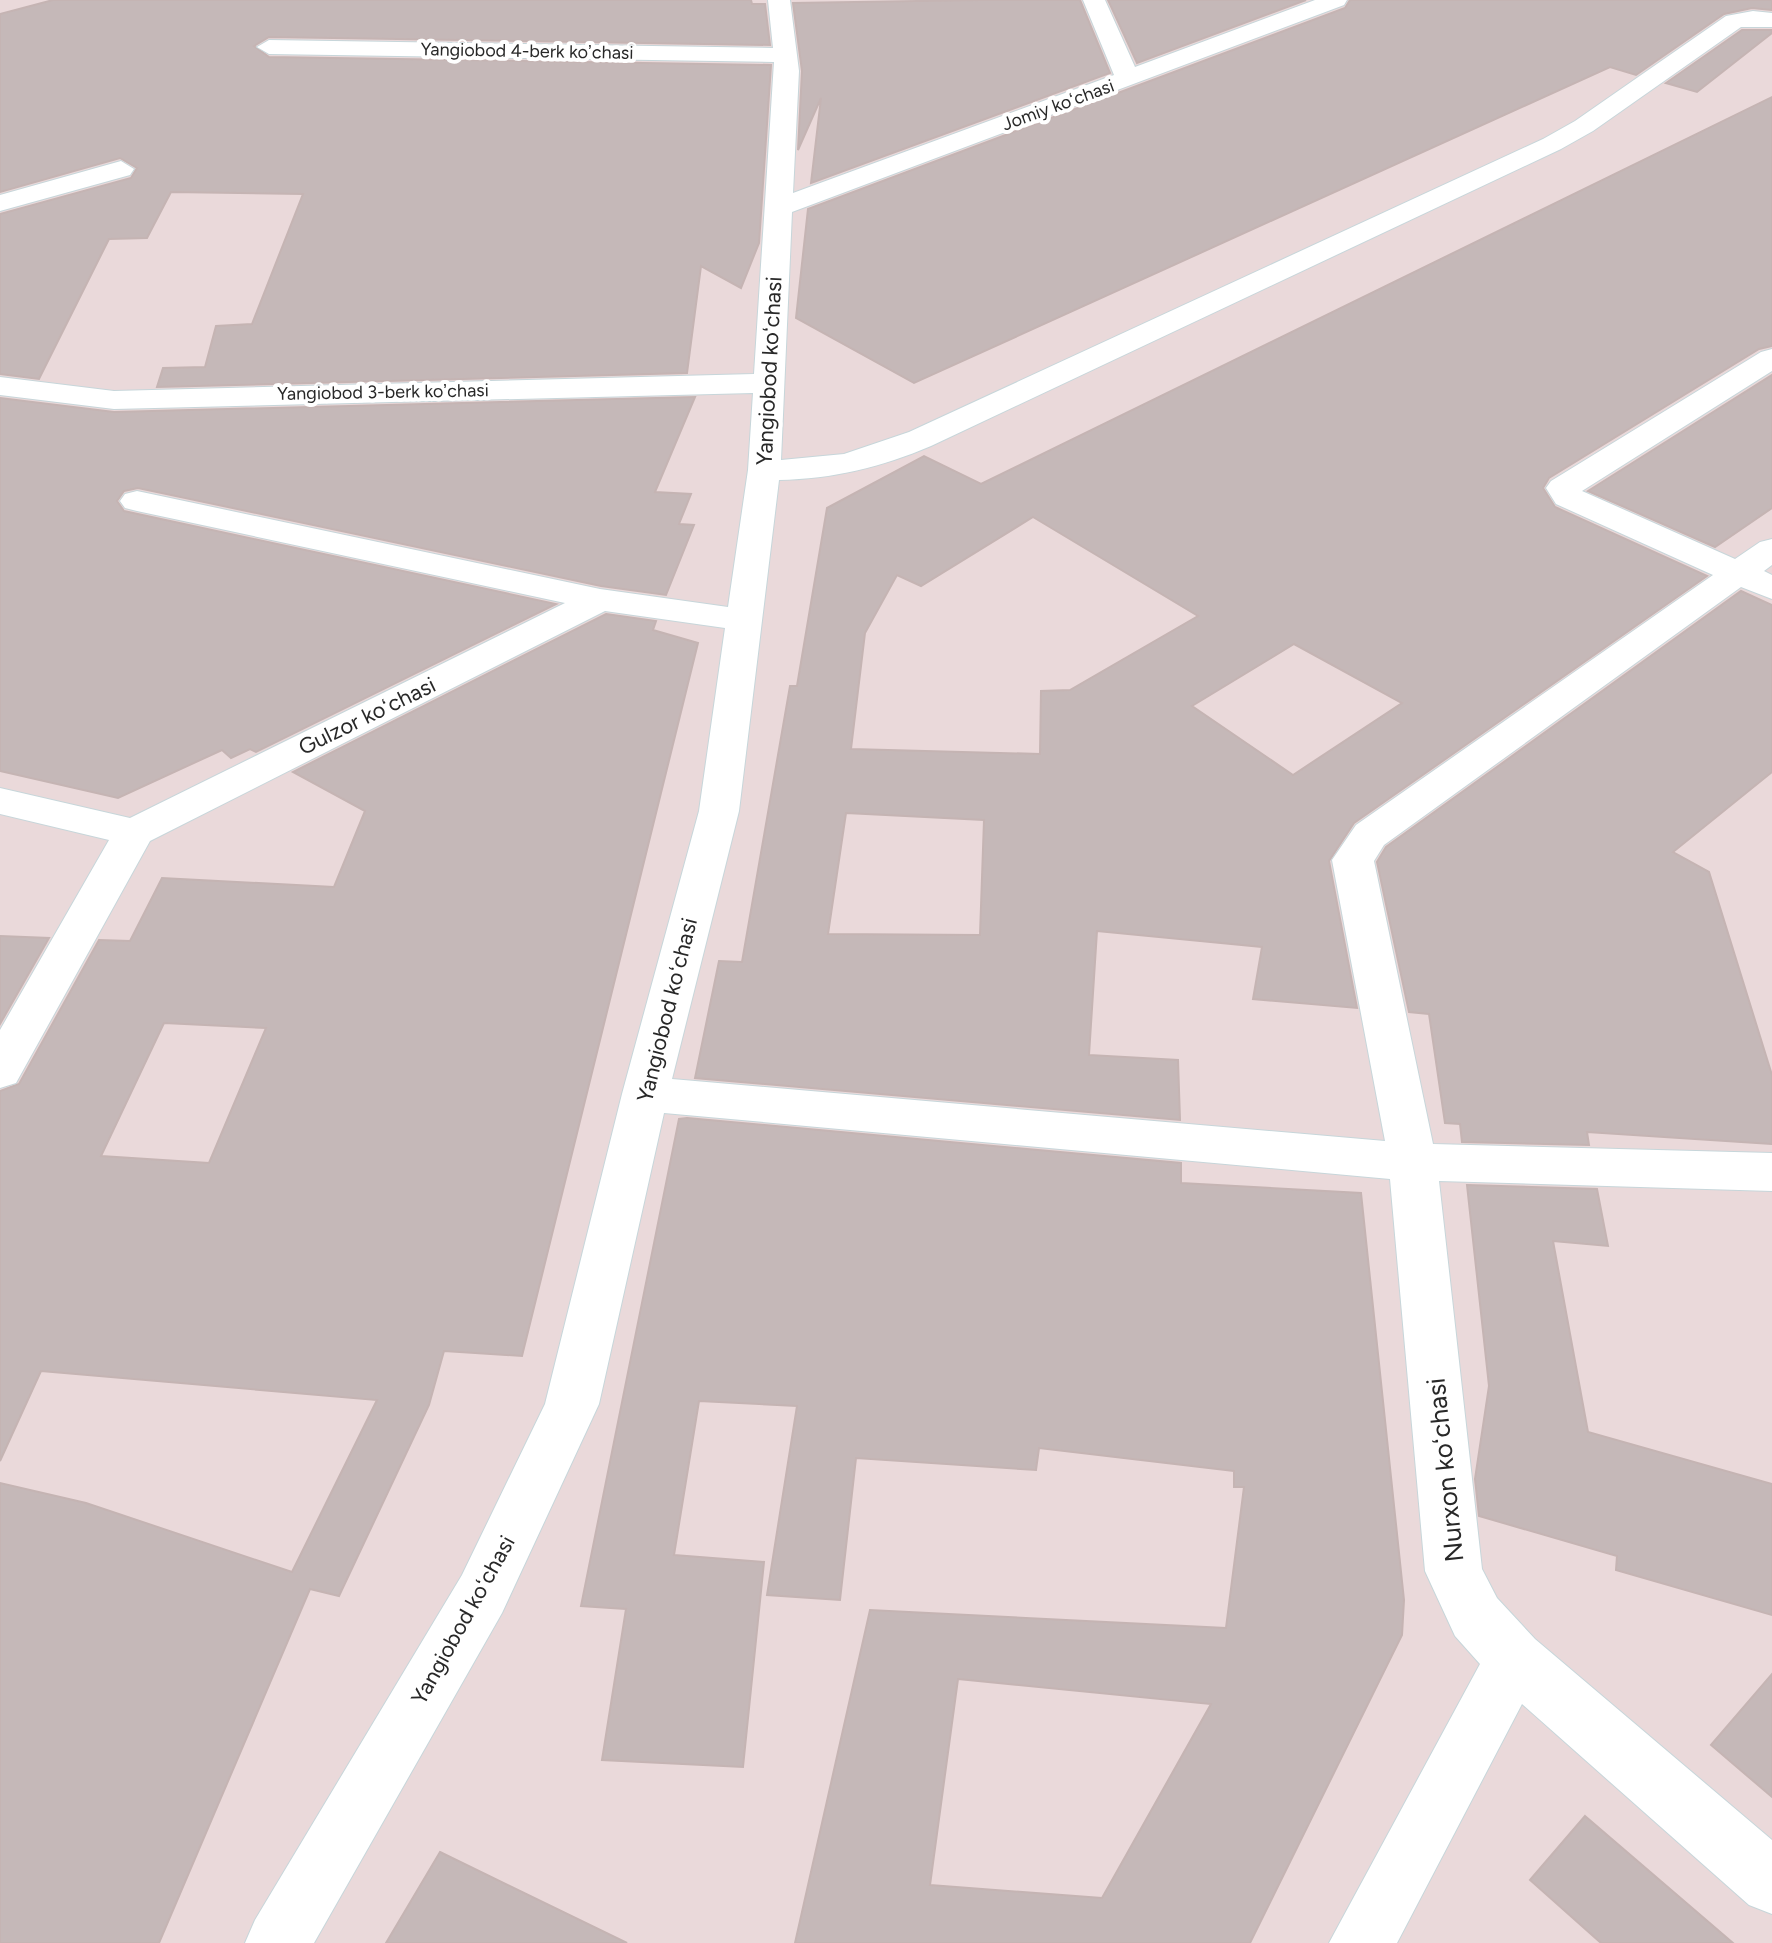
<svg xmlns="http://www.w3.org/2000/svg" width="1772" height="1943" font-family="Figtree,sans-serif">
<rect width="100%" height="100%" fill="#ead9da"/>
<!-- building -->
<g fill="#c5b8b8" stroke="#c5b4b3" stroke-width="2" fill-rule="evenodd">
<polygon points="53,0 751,0 752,4 765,4 770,45 269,37 254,46 269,57 771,65 759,243 741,288 701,266 687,373 157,387 163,368 205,367 216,326 252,324 303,194 171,192 147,238 109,239 39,379 0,374 0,214 131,178 137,168 120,158 0,192 0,14"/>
<polygon points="979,0 1080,0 1110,73 811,183 821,98 798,150 802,71 793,3"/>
<polygon points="1108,0 1306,0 1137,63"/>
<polygon points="1350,0 1772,0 1772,10 1752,8 1724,14 1636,75 1610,67 914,383 796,318 808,209 1345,8"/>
<polygon points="1742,30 1772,30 1772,33 1697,92 1666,83"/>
<path d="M1772,97v249l-13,3 -210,129 -6,10 12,19 152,69 -353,247 -25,38 28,147 -104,-9 9,-52 -165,-16 -8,124 89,5 2,60 -485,-42 24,-117 23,1 48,-276h7l30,-178 97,-52 57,28zM1033,517l165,99 -128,74 -29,1 -1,63 -189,-5 14,-116 32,-58 24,11zM1294,644l108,59 -109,72 -101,-69zM846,813l138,7 -4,115 -152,-1z"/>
<polygon points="1772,375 1772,508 1715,547 1588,491"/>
<polygon points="695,397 655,492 691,494 679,524 694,525 666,595 601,586 138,488 124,491 117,501 124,511 556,604 256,752 250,749 231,758 222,750 118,798 0,771 0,398 114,412"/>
<polygon points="1741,591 1772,605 1772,772 1673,852 1709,872 1772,1075 1772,1144 1587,1132 1589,1145 1462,1142 1460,1124 1445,1123 1429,1014 1409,1012 1377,862 1386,847"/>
<path d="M606,614l50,7 -3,9 45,13 -176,713 -78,-5 -15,54 -90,191 -29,-7 -151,354h-159v-460l86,20 206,69 85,-172 -336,-29 -41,90v-370l19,-7 80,-144 31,1 32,-63 172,9 31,-76 -72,-39zM164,1023l102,5 -57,135 -108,-7z"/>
<polygon points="0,936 49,938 0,1024"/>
<path d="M687,1118l494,45v20l180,10 43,407 -2,35 -152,308h-455l75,-333 356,18 18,-141h-10v-16l-195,-23 -3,22 -180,-12 -16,142 -73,-5 30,-189 -98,-5 -25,154 90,7 -21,205 -141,-7 24,-151 -45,-3 98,-487zM958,1679l253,25 -109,194 -172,-13z"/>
<polygon points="1467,1185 1597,1189 1608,1246 1553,1241 1588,1432 1772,1484 1772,1615 1616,1570 1617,1556 1479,1516 1475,1479 1489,1386"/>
<polygon points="1772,1674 1772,1797 1711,1745"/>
<polygon points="1585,1816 1733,1943 1601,1943 1530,1880"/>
<polygon points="440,1852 627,1943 386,1943"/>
</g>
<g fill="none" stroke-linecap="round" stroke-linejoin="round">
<defs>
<g id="minor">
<path d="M768,0h22l9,71 -6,122 321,-118 -31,-75h22l30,67 180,-67h32l-3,5 -552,207 -11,248 63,-6 65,-22 634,-293 32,-18 151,-105 27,-5 19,2v14h-31l-148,104 -32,18 -630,297c-49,21 -98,33 -152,34l-40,331 -67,268 713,62 -53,-281 24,-35 357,-250 -157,-71 -10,-16 5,-7 210,-129 11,-3v22l-190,120 153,68 25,-17 12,-3v26l-8,6 8,4v24l-31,-12 -357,258 -10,16 59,283 339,9v38l-333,-10 43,388 15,29 38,41 237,201v74l-23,-9 -227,-201 -125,239h-68l151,-279 -25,-28 -30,-65 -35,-392 -726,-66 -65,291 -97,209 -188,330h-69l10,-23 207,-345 83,-171 77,-310 77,-283 26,-183 -120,-17 -455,230 -134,242 -16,5v-58l109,-190 -109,-26v-26l130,30 435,-215 -428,-92 -12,-3 -5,-7 5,-7 12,-3 463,98 128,18 20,-137 5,-77 -639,16 -114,-14v-18l114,14 640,-17 20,-312 -505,-8 -12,-7 12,-7 504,8z"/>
<polygon points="121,161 134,169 130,175 0,211 0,195"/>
</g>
</defs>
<!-- minor casing -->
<use href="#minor" stroke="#c7d6da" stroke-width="2"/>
<!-- minor -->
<use href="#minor" fill="#fff" fill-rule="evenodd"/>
</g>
<g text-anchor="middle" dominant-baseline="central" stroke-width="8" stroke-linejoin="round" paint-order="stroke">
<!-- far-street labels -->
<g font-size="18" fill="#282828" stroke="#fff">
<text transform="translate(527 51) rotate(1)">Yangiobod 4-berk koʼchasi</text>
<text transform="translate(1058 105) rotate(-20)">Jomiy koʻchasi</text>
<text transform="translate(383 392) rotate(-1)">Yangiobod 3-berk koʼchasi</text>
</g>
<!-- street labels -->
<g font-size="22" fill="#282828" stroke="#fff">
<text transform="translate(769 371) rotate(-87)">Yangiobod koʻchasi</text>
<text transform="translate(367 716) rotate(-26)">Gulzor koʻchasi</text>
<text transform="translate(667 1010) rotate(-76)">Yangiobod koʻchasi</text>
<text transform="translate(463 1620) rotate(-61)">Yangiobod koʻchasi</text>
</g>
<!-- near-street labels -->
<g font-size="26" fill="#282828" stroke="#fff">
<text transform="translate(1445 1470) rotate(-96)">Nurxon koʻchasi</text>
</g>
</g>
</svg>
